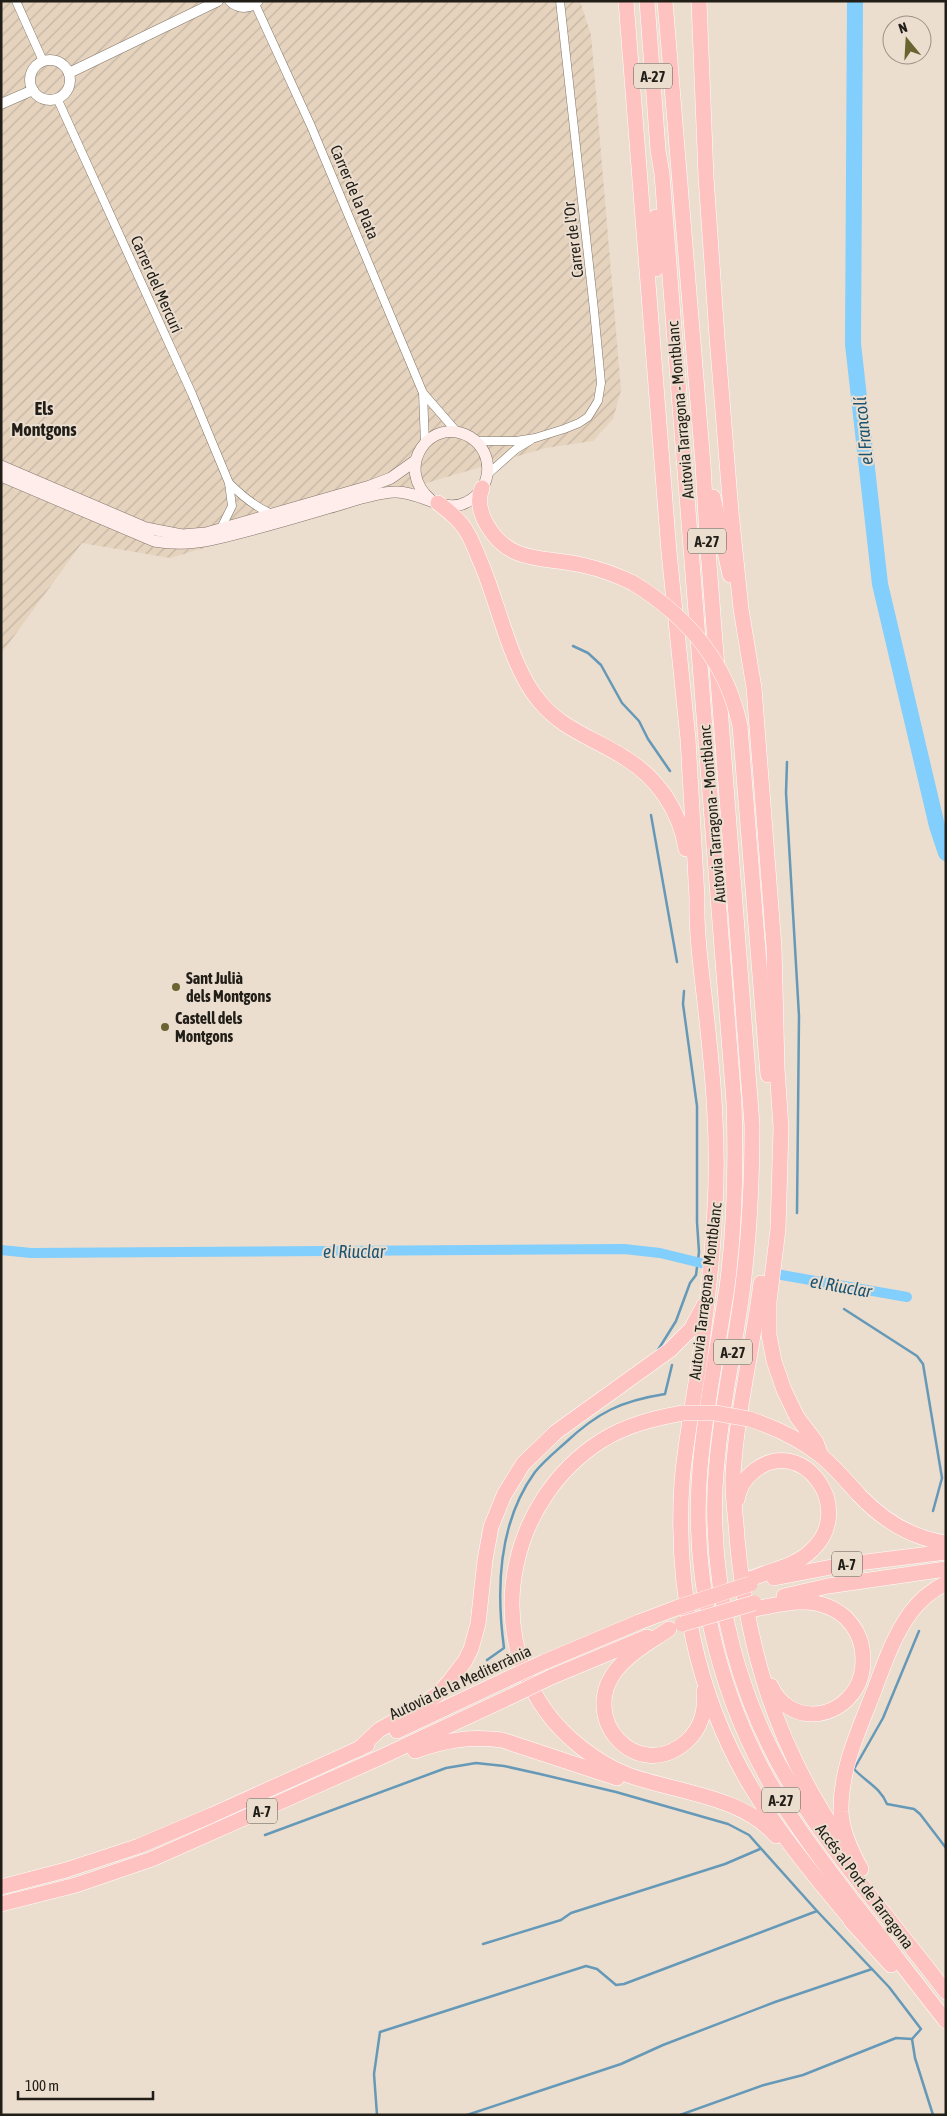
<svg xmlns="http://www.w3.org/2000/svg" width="947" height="2116" font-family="'Asap Condensed',sans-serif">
<defs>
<pattern id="industrial-furrows" width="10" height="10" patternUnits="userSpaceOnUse" patternTransform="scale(1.25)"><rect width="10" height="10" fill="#e5d3be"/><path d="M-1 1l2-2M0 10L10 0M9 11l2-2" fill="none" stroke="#c4b5a3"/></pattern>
</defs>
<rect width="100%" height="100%" fill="#ebdecf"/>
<!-- industrial -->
<polygon fill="url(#industrial-furrows)" points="1,1 580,1 591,35 621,390 613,419 593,441 546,448 170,558 82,543 1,654"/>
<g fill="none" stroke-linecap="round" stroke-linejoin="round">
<!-- stream -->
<g stroke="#6599b7" stroke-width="2.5">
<polyline points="573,646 588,653 601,665 622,703 639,721 648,739 670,771"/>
<polyline points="787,762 786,793 799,1016 797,1213"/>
<polyline points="651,815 677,962"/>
<polyline points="844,1309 917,1356 923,1364 942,1478 933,1511"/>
<polyline points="658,1350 676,1321 690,1283 696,1275 699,1252 697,1222 697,1106 683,1004 684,991"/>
<path d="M919,1631l-36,87 -29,51c12,13 26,18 33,35l27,5 6,5 26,34"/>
<path d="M487,1660l17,-12c-8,-59 -6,-125 31,-176 9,-11 20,-20 30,-29 33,-31 56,-42 100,-49l7,-29"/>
<polyline points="265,1835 446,1768 476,1763 504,1766 540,1774 616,1792 728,1824 749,1835 817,1911 889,1987 921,2029 912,2039 915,2058 933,2115"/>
<polyline points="483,1944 561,1920 571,1913 725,1864 760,1849"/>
<polyline points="377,2115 374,2074 380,2032 586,1966 597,1969 616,1985 624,1984 817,1911"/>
<polyline points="467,2115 621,2064 663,2045 775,2002 872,1969"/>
<polyline points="680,2115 764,2085 803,2075 896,2038 912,2039"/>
</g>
<!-- canal -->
<g stroke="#82cefc" stroke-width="10">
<polyline points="1,1250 31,1253 624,1249 660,1253 705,1264"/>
<polyline points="776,1274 907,1297"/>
</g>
<!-- river -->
<polyline stroke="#82cefc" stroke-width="16" points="855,1 853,344 880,584 937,826 946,853"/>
<defs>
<g id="minor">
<polyline points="16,1 43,61"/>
<polyline points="255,4 311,126 423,393 457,432"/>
<polyline points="57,98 192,394 229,483 232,506 221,528"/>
<polyline points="423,393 425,443"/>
<polyline points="475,441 516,441 535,438 564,429 579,423 588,417 598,401 601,383 594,310 560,1"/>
<polyline points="488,474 516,449 531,440"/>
<path d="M229,483c13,13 26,24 43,31"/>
</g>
<g id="tertiary">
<path d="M230,1c9,8 19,8 28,0"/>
<circle cx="50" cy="80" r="20"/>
<polyline points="69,73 218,1"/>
<polyline points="1,104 33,90"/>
</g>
<g id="secondary">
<polyline points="1,466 146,528 182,535 206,533 370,486 391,478 415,461"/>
<path d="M1,476l153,65c22,4 40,3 61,-2 38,-9 76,-20 113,-31 22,-6 44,-15 66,-16 25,-2 49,23 73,10 26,-13 28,-50 3,-65 -40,-23 -77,32 -39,63"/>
</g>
<g id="motorway">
<path d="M626,1l43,551 19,187 9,159c-1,38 5,76 9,114 7,64 13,130 9,195 -2,45 -7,90 -13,135 -6,47 -16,93 -20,140 -7,105 14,212 68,303 31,51 69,97 108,143"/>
<path d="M647,1l11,149 4,24 72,929c2,61 1,123 -7,184 -9,60 -22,121 -27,182 -9,105 16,215 66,307 25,45 57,86 88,127 31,39 61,79 92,118"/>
<path d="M665,1l38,463 4,73 45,588c0,61 -3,122 -12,182 -9,60 -22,121 -25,182 -4,105 24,215 81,304 44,70 100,133 150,199"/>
<polyline points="699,1 706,177 717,337 731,512 741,609 754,688 774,947 777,1068 781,1128 778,1229 769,1302 769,1335 774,1361 784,1390 797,1417 816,1442 821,1456"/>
<polyline points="656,217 656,269"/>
<path d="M482,488c-5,13 -2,25 5,37 23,40 57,31 95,40 18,4 35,10 51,18"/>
<polyline points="713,497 730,575"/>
<path d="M438,503c10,8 20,15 27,26 7,10 11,23 16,34 18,42 30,106 59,139 23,28 56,37 85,56 33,20 55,53 61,91"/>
<polyline points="740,726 768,1075"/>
<path d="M761,1283c-8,64 -24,127 -28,191 -1,22 3,43 4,64 10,113 40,208 103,301"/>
<path d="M683,1413c-28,5 -57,12 -82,28 -89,57 -118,181 -56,269 19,27 52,53 83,65 47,17 115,21 148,61"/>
<path d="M749,1419c25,8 49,19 71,36 15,12 27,27 40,41 23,24 52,42 86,47"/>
<path d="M737,1500c2,-12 8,-22 17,-29 48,-38 103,37 58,79 -17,17 -41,20 -62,29"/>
<polyline points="774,1578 842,1565 946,1552"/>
<polyline points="784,1596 828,1586 946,1569"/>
<path d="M755,1609c32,-7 65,-15 91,9 8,8 14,18 16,30 2,13 1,28 -6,40 -20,34 -68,36 -85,-2"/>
<path d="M669,1629c-17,12 -38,23 -52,40 -40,49 20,115 69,73 15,-13 20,-32 18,-51"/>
<polyline points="544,1662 639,1622 679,1607"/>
<polyline points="551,1677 647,1637"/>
<polyline points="397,1731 507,1679"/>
<polyline points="359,1749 379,1730 411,1712 438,1694 449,1682 465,1661 471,1649 478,1624 485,1560 491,1527 504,1495 523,1464 556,1432 670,1350 691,1329 704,1305"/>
<path d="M415,1751c30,-11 56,-15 87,-11l115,38"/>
<path d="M861,1869c-10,-18 -19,-37 -20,-57 -1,-43 18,-82 33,-121 10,-27 20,-56 37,-79 9,-12 21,-22 35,-29"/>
<polyline points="1,1887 66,1870 139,1846 212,1815 367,1745"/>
<polyline points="1,1904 76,1885 152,1859 379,1758 514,1695"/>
<polyline points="851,1921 891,1965"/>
</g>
</defs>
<!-- minor casing -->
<use href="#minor" stroke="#817668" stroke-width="9"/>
<!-- tertiary casing -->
<use href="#tertiary" stroke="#817668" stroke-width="11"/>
<!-- secondary casing -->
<use href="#secondary" stroke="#817668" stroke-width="12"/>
<!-- motorway casing -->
<use href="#motorway" stroke="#fff" stroke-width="16"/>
<!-- minor -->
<use href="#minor" stroke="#fff" stroke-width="8"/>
<!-- tertiary -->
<use href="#tertiary" stroke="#fff" stroke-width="10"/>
<!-- secondary -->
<use href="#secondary" stroke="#ffedec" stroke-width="11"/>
<!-- motorway -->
<use href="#motorway" stroke="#fec3c0" stroke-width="15"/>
<defs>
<g id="motorway-bridge">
<path d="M633,583c54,33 94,80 107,143"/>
<polyline points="683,1413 715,1413 749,1419"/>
<polyline points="679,1607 750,1584"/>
<polyline points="682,1624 754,1603"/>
<polyline points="507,1679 544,1662"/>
<polyline points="514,1695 551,1677"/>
</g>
</defs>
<!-- motorway-bridge casing -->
<use href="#motorway-bridge" stroke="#fff" stroke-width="16" stroke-linecap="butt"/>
<!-- motorway-bridge -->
<use href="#motorway-bridge" stroke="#fec3c0" stroke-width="15"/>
</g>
<!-- markers -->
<g fill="#6a6431" stroke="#ebdecf" stroke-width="2">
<circle cx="176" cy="987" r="5"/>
<circle cx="165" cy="1027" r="5"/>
</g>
<g text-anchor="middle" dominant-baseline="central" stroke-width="4" stroke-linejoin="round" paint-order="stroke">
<!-- shield labels -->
<g fill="#ebdecf" stroke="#5e574e" stroke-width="1">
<rect x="634" y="63.5" width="38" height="25" rx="4"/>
<rect x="688" y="528.5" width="38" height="25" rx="4"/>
<rect x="714" y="1339.5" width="38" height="25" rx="4"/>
<rect x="832" y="1551.5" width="30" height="25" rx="4"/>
<rect x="762" y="1787.5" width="38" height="25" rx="4"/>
<rect x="247" y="1798.5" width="30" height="25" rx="4"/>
</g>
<g font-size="15" font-weight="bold" fill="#211d17">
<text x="653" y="76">A-27</text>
<text x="707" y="541">A-27</text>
<text x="733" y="1352">A-27</text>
<text x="847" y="1564">A-7</text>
<text x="781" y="1800">A-27</text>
<text x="262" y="1811">A-7</text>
</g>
<!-- street labels -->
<g font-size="16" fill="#211d17" stroke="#ebdecf">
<text transform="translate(355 192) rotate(67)">Carrer de la Plata</text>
<text transform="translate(573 240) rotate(-97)">Carrer de l'Or</text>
<text transform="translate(157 284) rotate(66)">Carrer del Mercuri</text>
<text transform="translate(680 410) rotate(-95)">Autovia Tarragona - Montblanc</text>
<text transform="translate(712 814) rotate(-95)">Autovia Tarragona - Montblanc</text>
<text transform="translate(705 1291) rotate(-83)">Autovia Tarragona - Montblanc</text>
<text transform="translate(460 1682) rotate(-25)">Autovia de la Mediterrània</text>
<text transform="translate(865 1886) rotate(53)">Accés al Port de Tarragona</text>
</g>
<!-- poi labels -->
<g font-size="16" font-weight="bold" fill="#211d17" stroke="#ebdecf" text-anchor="start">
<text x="186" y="978">Sant Julià<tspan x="186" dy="18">dels Montgons</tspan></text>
<text x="175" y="1018">Castell dels<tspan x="175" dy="18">Montgons</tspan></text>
</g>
<!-- neighbourhood labels -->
<g font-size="18" font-weight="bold" fill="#211d17" stroke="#ebdecf">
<text x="44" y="408">Els<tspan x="44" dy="21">Montgons</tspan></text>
</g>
<!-- water labels -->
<g font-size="18" font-style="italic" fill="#1b5473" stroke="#ebdecf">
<text transform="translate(863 431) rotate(-96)">el Francolí</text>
<text x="354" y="1251">el Riuclar</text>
<text transform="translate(841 1286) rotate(10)">el Riuclar</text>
</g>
</g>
<!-- border -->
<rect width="947" height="2116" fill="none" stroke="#211d17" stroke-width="5"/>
<!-- north arrow -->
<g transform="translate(907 40) rotate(342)"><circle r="24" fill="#ebdecf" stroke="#9a9185"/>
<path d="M0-4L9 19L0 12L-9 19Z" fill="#6a6431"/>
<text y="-8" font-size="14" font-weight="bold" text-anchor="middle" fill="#211d17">N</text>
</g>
<!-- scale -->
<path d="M18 2091v8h135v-8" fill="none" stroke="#211d17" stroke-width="2.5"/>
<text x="25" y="2091" font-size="15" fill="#211d17" stroke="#ebdecf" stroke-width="4" paint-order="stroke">100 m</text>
</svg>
